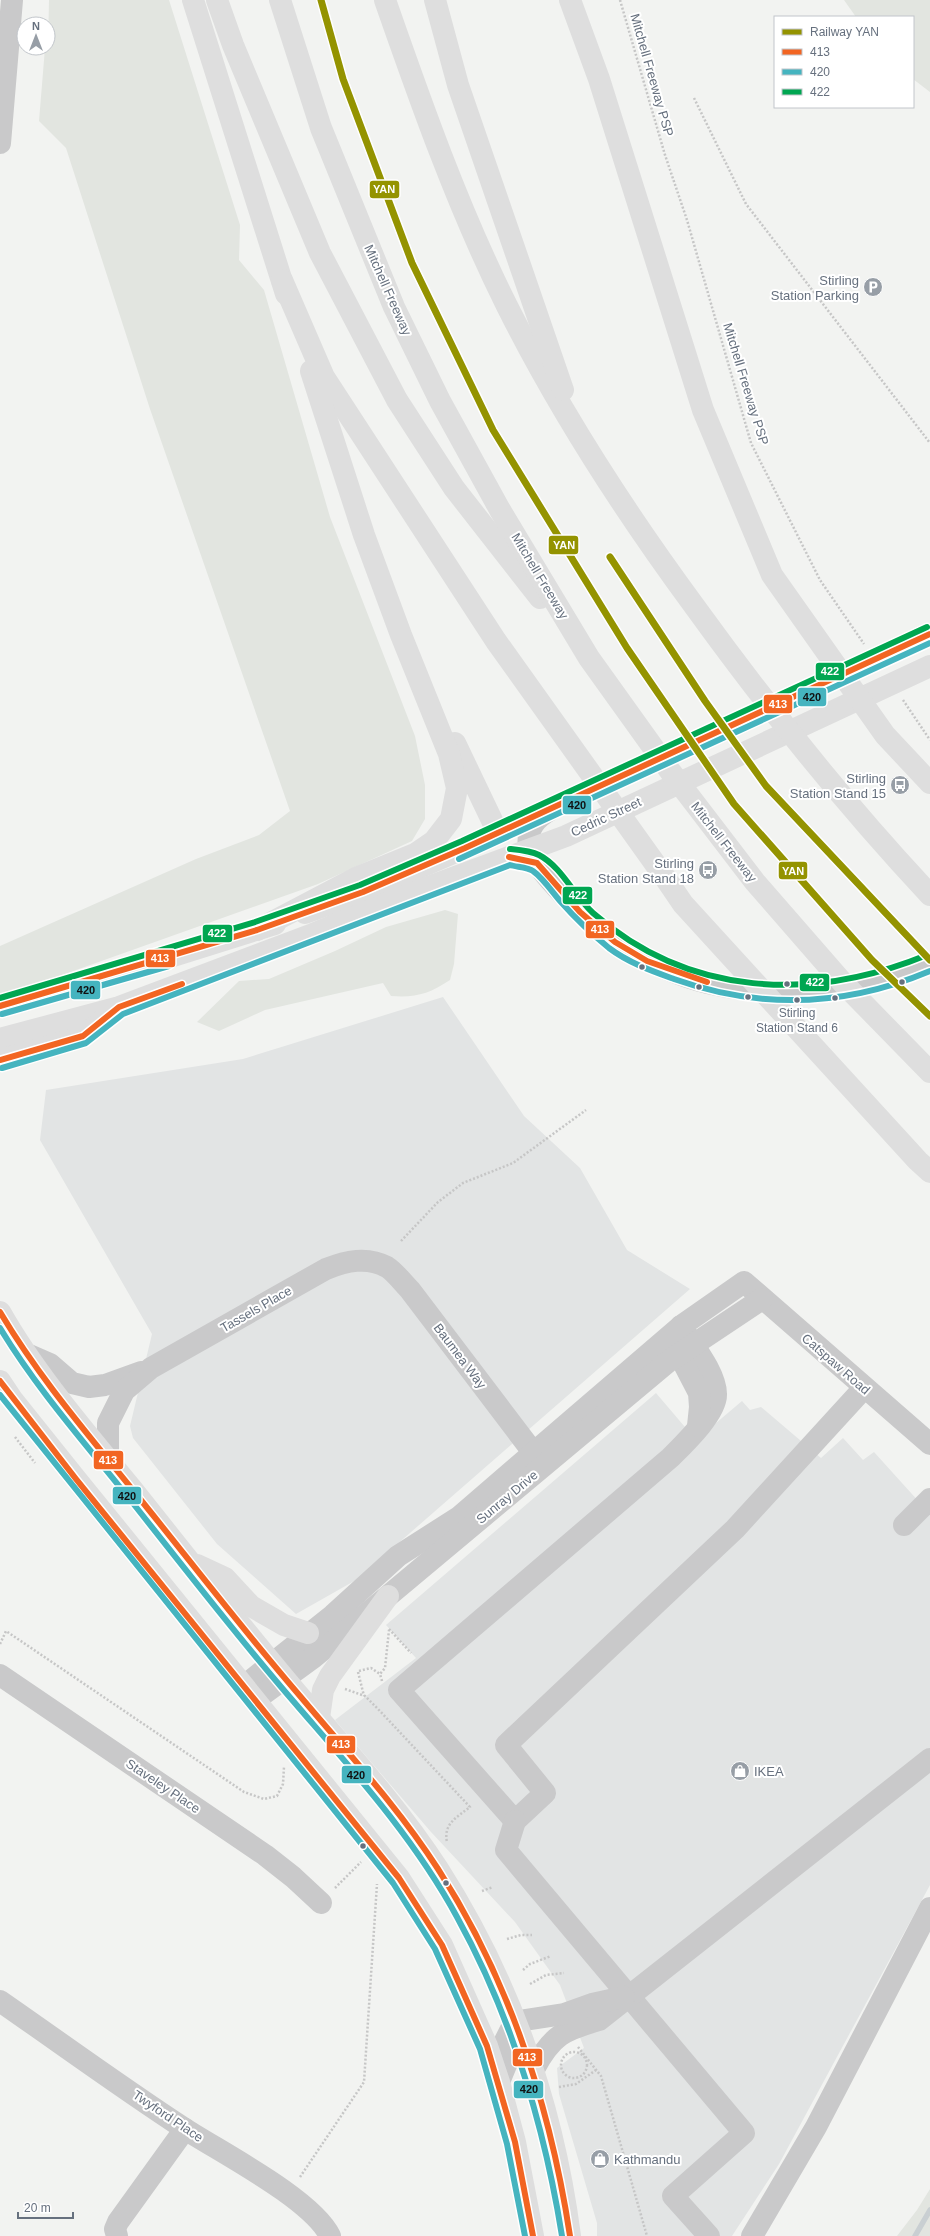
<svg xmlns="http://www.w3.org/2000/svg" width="930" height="2236" font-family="Helvetica,sans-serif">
<rect width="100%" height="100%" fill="#f2f3f1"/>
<!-- built -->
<g fill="#e2e4e4">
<polygon points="443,997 524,1116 580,1168 627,1250 690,1289 356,1580 296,1614 217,1544 133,1438 130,1426 152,1334 40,1140 46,1090 243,1059"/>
<polygon points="656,1393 696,1440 742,1401 750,1410 761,1407 821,1458 843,1438 863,1460 874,1452 930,1514 930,1885 779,2164 732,2236 597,2236 597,2223 559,2094 557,2068 584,2048 560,1985 515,1922 431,1832 335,1720 416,1658 386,1625"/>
</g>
<!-- green -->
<g fill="#e2e5e0">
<polygon points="49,0 169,0 240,225 239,260 264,290 330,517 415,736 425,785 425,819 412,841 318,884 20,990 0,994 0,946 196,859 259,835 290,811 150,409 66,148 39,121 45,48 48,48"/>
<polygon points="844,0 930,0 930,92 913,79 913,17 856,17"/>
<path d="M445,910l13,4 -4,50 -4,16c-21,14 -35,18 -59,16l-8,-13 -118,27 -46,21 -22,-9 42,-41 30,-2 66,-28 51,-24z"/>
<polygon points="930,2189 930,2236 897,2236 917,2210"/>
</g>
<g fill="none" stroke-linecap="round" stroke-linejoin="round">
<!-- stream -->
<polyline stroke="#c9cfd2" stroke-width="5.5" points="915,2236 930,2210"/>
<!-- path -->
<g stroke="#c6c6c6" stroke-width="2.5" stroke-dasharray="2 2" stroke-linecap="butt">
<polyline points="620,0 665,155 687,220 751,443 820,580 864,644"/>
<polyline points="694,98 746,204 930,443"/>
<polyline points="903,700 930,740"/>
<polyline points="401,1241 438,1202 463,1183 513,1163 586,1110"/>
<polyline points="15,1437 35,1463"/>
<polyline points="389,1629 411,1653"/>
<polyline points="0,1644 6,1631 244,1792 264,1799 277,1796 283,1784 284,1767"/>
<polyline points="359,1671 371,1668 380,1674"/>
<polyline points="358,1672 364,1696"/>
<polyline points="382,1681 380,1674 385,1668 389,1630"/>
<path d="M345,1689l20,7 13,13 92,98c-13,10 -27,17 -23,35"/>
<polyline points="335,1888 361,1862"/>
<polyline points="482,1891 493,1887"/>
<polyline points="507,1939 521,1935 532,1935"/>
<polyline points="523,1970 530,1964 551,1956"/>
<polyline points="530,1984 546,1975 564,1973"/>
<polyline points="578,2047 601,2076 647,2236"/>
<circle cx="574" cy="2065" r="13"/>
<polyline points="559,2087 576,2084 596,2070"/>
<polyline points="300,2177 364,2082 377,1884"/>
</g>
<!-- minor -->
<g stroke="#c9c9ca" stroke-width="22">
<polyline points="0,143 12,0"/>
<path d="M552,809c-16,9 -26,19 -23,39 2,19 70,83 87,95 28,17 60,32 92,40 79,18 147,10 222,-21"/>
<path d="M681,1326c11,18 35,47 35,68 1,19 -33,51 -46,64l-271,232 116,131 30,-28 -39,-48 229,-216 129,-141"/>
<polyline points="672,1341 699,1393 700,1407 698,1426"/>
<polyline points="27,1354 50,1364 72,1383 89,1387 105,1385 141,1372"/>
<path d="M108,1459v-36l16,-32 27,-23 175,-99c20,-8 41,-13 61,-2 8,5 16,16 23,23l132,174"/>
<polyline points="904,1525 930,1499"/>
<polyline points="0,1675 265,1855 293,1877 321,1903"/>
<polyline points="244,1686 333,1615 398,1556 459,1517 681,1326 744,1282 930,1444"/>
<polyline points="255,1700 314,1657 388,1596 669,1361 762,1299"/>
<polyline points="515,1821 506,1850 744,2133 673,2196 709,2236"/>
<path d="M0,2001c62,43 122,87 185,128 37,24 127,70 145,107"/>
<path d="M534,2069c18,-34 30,-39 65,-49l331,-261"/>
<polyline points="499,2082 508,2060 505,2041 510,2031 516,2024 525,2020 564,2014 592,2004 624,1997"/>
<polyline points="117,2236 115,2229 118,2222 185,2129"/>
<polyline points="752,2236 816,2127 930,1908"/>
</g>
<!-- major -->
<g stroke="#dedede" stroke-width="22">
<polyline points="305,913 363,892 465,848 930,634"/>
<polyline points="0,1006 173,956 275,924"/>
<polyline points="0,1039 119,1007 313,934 412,893 566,836 930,666"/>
<polyline points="0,1060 83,1036 114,1011"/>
<path d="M0,1312c35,62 87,122 132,177 51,64 101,128 153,190 52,62 109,122 153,190 71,111 115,236 132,367"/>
<polyline points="0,1381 12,1399 76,1479 399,1878 442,1945 487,2046 499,2082 515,2142 533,2236"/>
<polyline points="197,1565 225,1578 251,1606 284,1625 308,1633"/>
<polyline points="319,1718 323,1690 330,1676 388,1596"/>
</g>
<!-- highway -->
<g stroke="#dedede" stroke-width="22">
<polyline points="193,0 286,294"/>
<polyline points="217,0 233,45 320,253 397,400 454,488 540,598"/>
<polyline points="280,0 321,128 394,307 440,401 500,510 589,658 670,771 755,882 843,983 930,1072"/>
<path d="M385,0c36,103 73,208 122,306 53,106 118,206 188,301 73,101 150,197 235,288"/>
<polyline points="435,0 458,85 563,390"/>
<polyline points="570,0 599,79 703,410 772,575 885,735 930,783"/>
<polyline points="282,280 324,377 496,641 666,879 683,904 918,1161 930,1172"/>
<polyline points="455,743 498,833"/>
<polyline points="257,930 356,878 415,854 434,841 451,819 457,788 449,754 401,635 364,535 311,371"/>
</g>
<defs>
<g id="bus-1">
<polyline points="509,857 537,863 580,912 615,942 647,961 707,982"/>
<polyline points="0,1006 257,930 363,892 465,848 930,634"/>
<polyline points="0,1060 83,1036 119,1007 182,984"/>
<path d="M0,1312c38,64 86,120 132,177 56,69 110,140 168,207 47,56 98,111 138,173 72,112 112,236 132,367"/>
<polyline points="0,1381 76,1479 399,1878 442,1945 487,2046 515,2142 533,2236"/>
</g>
<g id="bus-2">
<polyline points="459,859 930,643"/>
<polyline points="2,1014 169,966"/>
<path d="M2,1068l84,-25 37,-29 387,-149c6,2 18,2 23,6 10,7 20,22 28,31 15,17 31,32 48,46 20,15 43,23 65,31 87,31 171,28 256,-8"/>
<path d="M0,1328c37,61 84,114 128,169 51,64 101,129 154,191 62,73 129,144 175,229 55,100 87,207 105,319"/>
<polyline points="0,1395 393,1883 435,1949 480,2049 507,2144 525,2236"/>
</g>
<g id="bus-3">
<path d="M510,849c10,1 21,2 29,6 23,12 35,41 54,58 96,84 219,89 334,42"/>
<polyline points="0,998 255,922 360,885 462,841 927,627"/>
</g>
</defs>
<!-- bus-1 casing -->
<use href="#bus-1" stroke="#fff" stroke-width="9"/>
<!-- bus-2 casing -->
<use href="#bus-2" stroke="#fff" stroke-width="9"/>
<!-- bus-3 casing -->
<use href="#bus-3" stroke="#fff" stroke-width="9"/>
<!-- bus-1 -->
<use href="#bus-1" stroke="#f26522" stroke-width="6"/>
<!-- bus-2 -->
<use href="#bus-2" stroke="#45b4bf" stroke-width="6"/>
<!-- bus-3 -->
<use href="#bus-3" stroke="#00a651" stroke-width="6"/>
<defs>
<g id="rail-1">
<polyline points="321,0 343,79 412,263 493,430 627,648 734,804 872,960 930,1016"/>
<polyline points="610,557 705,701 766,786 930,960"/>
</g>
</defs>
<!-- rail-1 casing -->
<use href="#rail-1" stroke="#fff" stroke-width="10"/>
<!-- rail-1 -->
<use href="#rail-1" stroke="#949300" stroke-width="7"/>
</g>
<!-- icons -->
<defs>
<symbol id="parking-disc" viewBox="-11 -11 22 22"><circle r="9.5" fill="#979ea6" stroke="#fff"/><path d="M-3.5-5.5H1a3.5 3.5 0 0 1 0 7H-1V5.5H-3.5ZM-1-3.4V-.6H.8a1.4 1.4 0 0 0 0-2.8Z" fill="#fff"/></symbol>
<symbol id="bus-disc" viewBox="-11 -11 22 22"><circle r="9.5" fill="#979ea6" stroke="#fff"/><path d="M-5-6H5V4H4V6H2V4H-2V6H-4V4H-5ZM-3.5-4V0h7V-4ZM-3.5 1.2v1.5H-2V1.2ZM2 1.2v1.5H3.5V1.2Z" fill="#fff"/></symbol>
<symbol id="shop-disc" viewBox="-11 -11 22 22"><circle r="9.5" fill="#979ea6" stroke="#fff"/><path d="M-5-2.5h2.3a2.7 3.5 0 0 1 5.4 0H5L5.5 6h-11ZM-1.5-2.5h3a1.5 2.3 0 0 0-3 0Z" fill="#fff"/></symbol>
</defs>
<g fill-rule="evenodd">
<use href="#parking-disc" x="862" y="276" width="22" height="22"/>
<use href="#bus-disc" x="889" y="774" width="22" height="22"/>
<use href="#bus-disc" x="697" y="859" width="22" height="22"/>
<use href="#shop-disc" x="729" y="1760" width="22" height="22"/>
<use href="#shop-disc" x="589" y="2148" width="22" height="22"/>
</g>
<!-- markers -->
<g fill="#66707e" stroke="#fff" stroke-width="1.5">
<circle cx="642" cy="967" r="3.5"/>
<circle cx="902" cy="982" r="3.5"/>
<circle cx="787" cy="984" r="3.5"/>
<circle cx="699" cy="987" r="3.5"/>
<circle cx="748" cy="997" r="3.5"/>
<circle cx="835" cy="998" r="3.5"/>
<circle cx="797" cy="1000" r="3.5"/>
<circle cx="363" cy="1846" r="3.5"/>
<circle cx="446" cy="1883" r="3.5"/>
</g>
<g text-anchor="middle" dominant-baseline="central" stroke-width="4" stroke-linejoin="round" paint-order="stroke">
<!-- bus labels -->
<g font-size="12" fill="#66707e" stroke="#fff">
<text x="797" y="1013">Stirling<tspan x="797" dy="15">Station Stand 6</tspan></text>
</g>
<!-- street labels -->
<g font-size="13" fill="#66707e" stroke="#fff">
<text transform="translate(652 75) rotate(74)">Mitchell Freeway PSP</text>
<text transform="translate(388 290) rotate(66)">Mitchell Freeway</text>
<text transform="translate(746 384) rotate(73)">Mitchell Freeway PSP</text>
<text transform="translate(540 576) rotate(59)">Mitchell Freeway</text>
<text transform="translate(606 817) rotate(-25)">Cedric Street</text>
<text transform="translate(724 842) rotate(52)">Mitchell Freeway</text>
<text transform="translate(256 1309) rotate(-30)">Tassels Place</text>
<text transform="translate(460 1356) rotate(53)">Baumea Way</text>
<text transform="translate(836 1364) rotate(41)">Catspaw Road</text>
<text transform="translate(507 1497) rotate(-40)">Sunray Drive</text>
<text transform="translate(163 1786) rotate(34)">Staveley Place</text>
<text transform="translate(168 2116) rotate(34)">Twyford Place</text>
</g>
<!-- poi labels -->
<g font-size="13" fill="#66707e" stroke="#fff" text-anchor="end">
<text x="859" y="280">Stirling<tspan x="859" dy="15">Station Parking</tspan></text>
<text x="886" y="778">Stirling<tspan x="886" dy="15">Station Stand 15</tspan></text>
<text x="694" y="863">Stirling<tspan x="694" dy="15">Station Stand 18</tspan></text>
<text x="754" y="1771" text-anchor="start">IKEA</text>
<text x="614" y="2159" text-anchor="start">Kathmandu</text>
</g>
</g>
<g stroke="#fff" stroke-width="1.5">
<rect x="369" y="180" width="31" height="19" rx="4" fill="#949300"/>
<rect x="548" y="535" width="31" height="20" rx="4" fill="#949300"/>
<rect x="815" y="662" width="30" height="19" rx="4" fill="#00a651"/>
<rect x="797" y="687" width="30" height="20" rx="4" fill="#45b4bf"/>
<rect x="763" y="694" width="30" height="20" rx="4" fill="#f26522"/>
<rect x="562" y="795" width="30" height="20" rx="4" fill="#45b4bf"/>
<rect x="778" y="861" width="30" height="19" rx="4" fill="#949300"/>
<rect x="562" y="886" width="31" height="19" rx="4" fill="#00a651"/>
<rect x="585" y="920" width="30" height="19" rx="4" fill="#f26522"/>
<rect x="202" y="924" width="31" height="19" rx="4" fill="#00a651"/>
<rect x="145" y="949" width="31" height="19" rx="4" fill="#f26522"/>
<rect x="799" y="973" width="31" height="19" rx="4" fill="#00a651"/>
<rect x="70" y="980" width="31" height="20" rx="4" fill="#45b4bf"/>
<rect x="93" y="1450" width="31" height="20" rx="4" fill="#f26522"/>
<rect x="112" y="1486" width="30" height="19" rx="4" fill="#45b4bf"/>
<rect x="326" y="1735" width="30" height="19" rx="4" fill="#f26522"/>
<rect x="341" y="1765" width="31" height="19" rx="4" fill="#45b4bf"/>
<rect x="512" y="2048" width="31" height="19" rx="4" fill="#f26522"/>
<rect x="513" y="2080" width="31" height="19" rx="4" fill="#45b4bf"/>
</g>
<g font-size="11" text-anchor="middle" font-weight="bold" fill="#fff">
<text x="384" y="193">YAN</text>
<text x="564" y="549">YAN</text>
<text x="830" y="675">422</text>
<text x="778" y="708">413</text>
<text x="793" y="875">YAN</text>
<text x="578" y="899">422</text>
<text x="600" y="933">413</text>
<text x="217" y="937">422</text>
<text x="160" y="962">413</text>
<text x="815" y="986">422</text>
<text x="108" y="1464">413</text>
<text x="341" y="1748">413</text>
<text x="527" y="2061">413</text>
</g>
<g font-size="11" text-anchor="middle" font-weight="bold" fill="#111">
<text x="812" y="701">420</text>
<text x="577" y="809">420</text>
<text x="86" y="994">420</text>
<text x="127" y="1500">420</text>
<text x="356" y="1779">420</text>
<text x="529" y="2093">420</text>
</g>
<!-- legend -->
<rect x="774" y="16" width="140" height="92" fill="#ffffff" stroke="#c2c6cb"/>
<rect x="782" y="29" width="20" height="6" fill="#949300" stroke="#c2c6cb"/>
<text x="810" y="36" font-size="12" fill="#66707e">Railway YAN</text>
<rect x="782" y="49" width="20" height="6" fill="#f26522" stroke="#c2c6cb"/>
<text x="810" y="56" font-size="12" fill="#66707e">413</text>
<rect x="782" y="69" width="20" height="6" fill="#45b4bf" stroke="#c2c6cb"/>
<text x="810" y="76" font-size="12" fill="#66707e">420</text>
<rect x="782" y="89" width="20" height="6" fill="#00a651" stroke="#c2c6cb"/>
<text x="810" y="96" font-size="12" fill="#66707e">422</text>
<!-- north arrow -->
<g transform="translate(36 36)"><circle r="19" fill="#ffffff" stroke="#c2c6cb"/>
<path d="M0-3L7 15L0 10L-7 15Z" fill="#979ea6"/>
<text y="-6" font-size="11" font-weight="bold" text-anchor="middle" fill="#66707e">N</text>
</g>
<!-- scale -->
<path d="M18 2212v6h55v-6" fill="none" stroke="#66707e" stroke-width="2"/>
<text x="24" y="2212" font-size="12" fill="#66707e" stroke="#ffffff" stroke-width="3" paint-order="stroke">20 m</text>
</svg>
